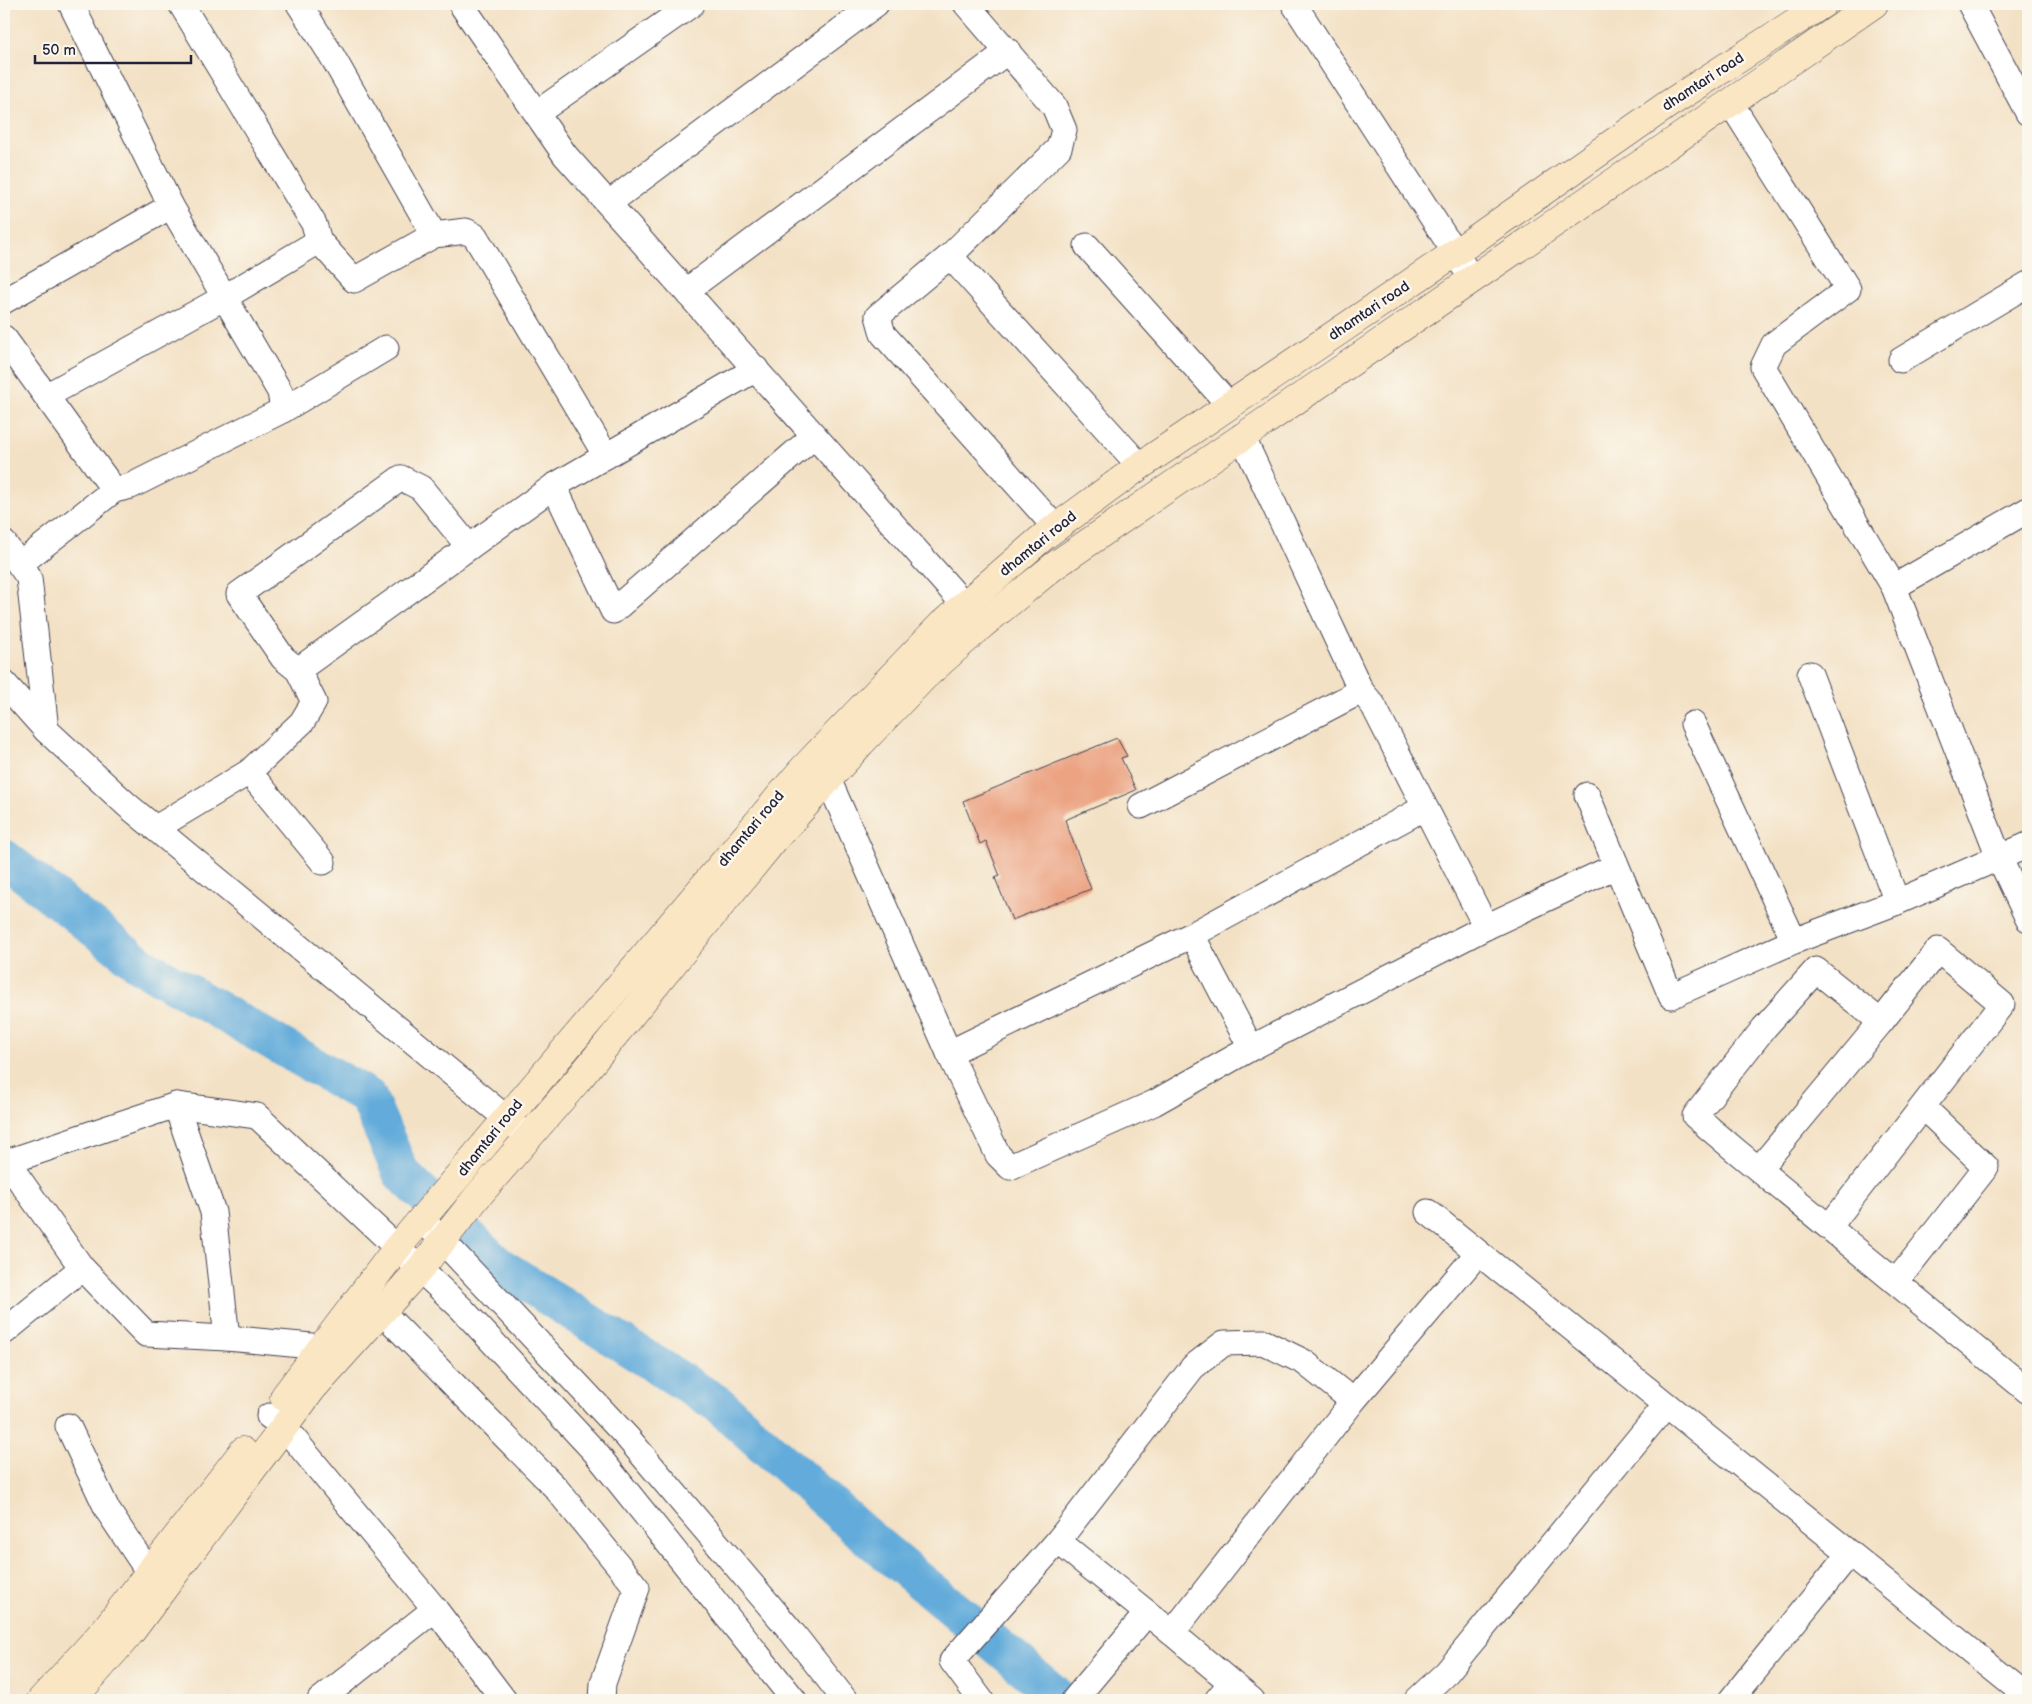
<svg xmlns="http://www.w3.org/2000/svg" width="2032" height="1704" font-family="'Balsamiq Sans',sans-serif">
<rect width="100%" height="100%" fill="#fbf7ec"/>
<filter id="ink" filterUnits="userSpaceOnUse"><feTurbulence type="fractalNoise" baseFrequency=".02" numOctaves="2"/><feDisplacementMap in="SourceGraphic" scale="10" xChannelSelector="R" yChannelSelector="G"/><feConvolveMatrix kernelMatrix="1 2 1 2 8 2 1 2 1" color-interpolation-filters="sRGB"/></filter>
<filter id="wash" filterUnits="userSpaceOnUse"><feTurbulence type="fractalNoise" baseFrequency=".0096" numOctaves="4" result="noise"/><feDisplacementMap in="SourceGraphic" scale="20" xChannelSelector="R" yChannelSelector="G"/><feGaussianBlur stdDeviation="1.12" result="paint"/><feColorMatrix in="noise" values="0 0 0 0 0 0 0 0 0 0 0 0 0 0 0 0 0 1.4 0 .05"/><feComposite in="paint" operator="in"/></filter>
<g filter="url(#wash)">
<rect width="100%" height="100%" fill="#f3e1c5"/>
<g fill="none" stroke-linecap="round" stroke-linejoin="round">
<!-- river -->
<g stroke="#62abda" stroke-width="38">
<polyline points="4,858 141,965 368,1097 401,1173 498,1265 718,1404 859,1530 966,1619"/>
<polyline points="992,1641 1056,1695"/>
</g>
</g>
<g id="blocks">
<!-- building -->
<polygon fill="#eba382" points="1117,738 1127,756 1121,758 1136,790 1065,820 1091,889 1012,920 995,878 1000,876 986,841 980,844 963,801"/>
</g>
</g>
<g filter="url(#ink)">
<use href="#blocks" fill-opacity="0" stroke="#413f50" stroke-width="1"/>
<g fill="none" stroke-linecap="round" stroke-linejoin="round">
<defs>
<g id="minor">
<polyline points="181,4 314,224 319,241 354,280 434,235 466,231 475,236 606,456"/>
<polyline points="299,4 332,56 434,235"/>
<polyline points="461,4 565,155 978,620"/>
<polyline points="966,4 1054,106 1064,130 1059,148 950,256 878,316 883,334 1056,528"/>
<polyline points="1294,4 1472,279"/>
<polyline points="1970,4 2028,113"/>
<polyline points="1730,102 1848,289 1774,344 1763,367 1894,587 1999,857 2028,919"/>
<polyline points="537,113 692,4"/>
<polyline points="609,203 876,4"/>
<polyline points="1087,246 1223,398 1227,406"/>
<polyline points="950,256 1140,466"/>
<polyline points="686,291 1008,51"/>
<polyline points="4,301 171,206"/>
<polyline points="4,338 114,490"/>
<polyline points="1901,360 2028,284"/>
<polyline points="46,396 225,297 319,241"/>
<polyline points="283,410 386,348"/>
<polyline points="1242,436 1361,691 1373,705 1486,927"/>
<polyline points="554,486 613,611 814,436"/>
<polyline points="4,543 29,578 46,730 127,805 523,1132"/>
<polyline points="20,564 114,490 131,486 283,410 280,392 171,206 71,4"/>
<polyline points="1894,587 2028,510"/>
<polyline points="298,670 554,486 756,369"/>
<polyline points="1810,674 1897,902"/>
<polyline points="4,683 46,730"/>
<polyline points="1693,724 1794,941"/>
<polyline points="828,779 949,1053 998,1155 1010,1167 1154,1103 1251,1048 1486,927 1616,866"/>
<polyline points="1587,795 1671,996 1794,941 1897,902 2028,845"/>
<polyline points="1141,806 1361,691"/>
<polyline points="156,828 249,772"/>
<polyline points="323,862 249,772 302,722 314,702 298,670 283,658 239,594 401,478 421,488 469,547"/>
<polyline points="1192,935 1251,1048"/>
<polyline points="949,1053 1192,935 1424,808"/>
<polyline points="176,1105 213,1212 227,1338"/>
<polyline points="7,1162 82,1268 146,1334 227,1338 322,1347"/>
<polyline points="4,1163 176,1105 257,1116 461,1308 595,1452 794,1700"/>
<polyline points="1759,1169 1881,1022"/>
<polyline points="1428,1212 2028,1697"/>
<polyline points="422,1219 627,1437 791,1631 845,1700"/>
<polyline points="1829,1227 2002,1004 1938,950 1881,1022 1816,970 1764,1028 1695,1116 1735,1150 2028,1391"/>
<polyline points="1896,1282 1986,1167 1923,1107"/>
<polyline points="382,1312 555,1487 637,1588 603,1683 602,1700"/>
<polyline points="4,1332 82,1268"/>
<polyline points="1353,1401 1304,1362 1263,1342 1224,1343 1193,1367 1058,1541 1172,1633 1353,1401 1478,1253"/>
<polyline points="269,1416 284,1427 435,1609 504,1700"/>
<polyline points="68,1426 108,1511 148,1571"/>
<polyline points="1172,1633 1252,1700"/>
<polyline points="320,1700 435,1609"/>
<polyline points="981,1700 952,1661 1058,1541"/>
<polyline points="1074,1700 1147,1613"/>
<polyline points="1217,1700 1231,1683"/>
<polyline points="1417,1700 1447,1672 1666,1405"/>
<polyline points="1731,1700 1850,1553"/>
</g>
<g id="secondary">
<polyline points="284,1397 397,1248 801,771 942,624 1043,537 1140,466 1465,246 1667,105 1823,4"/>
<polyline points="41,1700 103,1632 243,1451"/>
<polyline points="72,1700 131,1632 313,1388 420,1269 477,1197 577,1081 774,840 861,743 923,678 982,625 1054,566 1874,4"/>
</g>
</defs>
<!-- minor casing -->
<use href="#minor" stroke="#413f50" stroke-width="27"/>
<!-- secondary casing -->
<use href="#secondary" stroke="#413f50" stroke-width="29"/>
<!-- minor -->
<use href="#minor" stroke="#fff" stroke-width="25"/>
<!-- secondary -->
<use href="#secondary" stroke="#fbe6c4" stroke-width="28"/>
</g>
</g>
<g text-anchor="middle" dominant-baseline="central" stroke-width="5" stroke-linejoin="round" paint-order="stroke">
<!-- street labels -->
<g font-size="15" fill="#22223b" stroke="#fbf7ec">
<text transform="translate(1703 82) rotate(-33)">dhamtari road</text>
<text transform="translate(1369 311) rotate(-34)">dhamtari road</text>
<text transform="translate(1038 544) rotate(-39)">dhamtari road</text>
<text transform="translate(751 829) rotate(-50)">dhamtari road</text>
<text transform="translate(490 1138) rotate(-51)">dhamtari road</text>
</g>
</g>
<!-- margin -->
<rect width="2032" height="1704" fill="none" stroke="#fbf7ec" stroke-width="20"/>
<!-- scale -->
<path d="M35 55v8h156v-8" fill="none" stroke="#22223b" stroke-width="2.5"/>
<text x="42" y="55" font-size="15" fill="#22223b" stroke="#fbf7ec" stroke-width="4" paint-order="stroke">50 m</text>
</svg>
